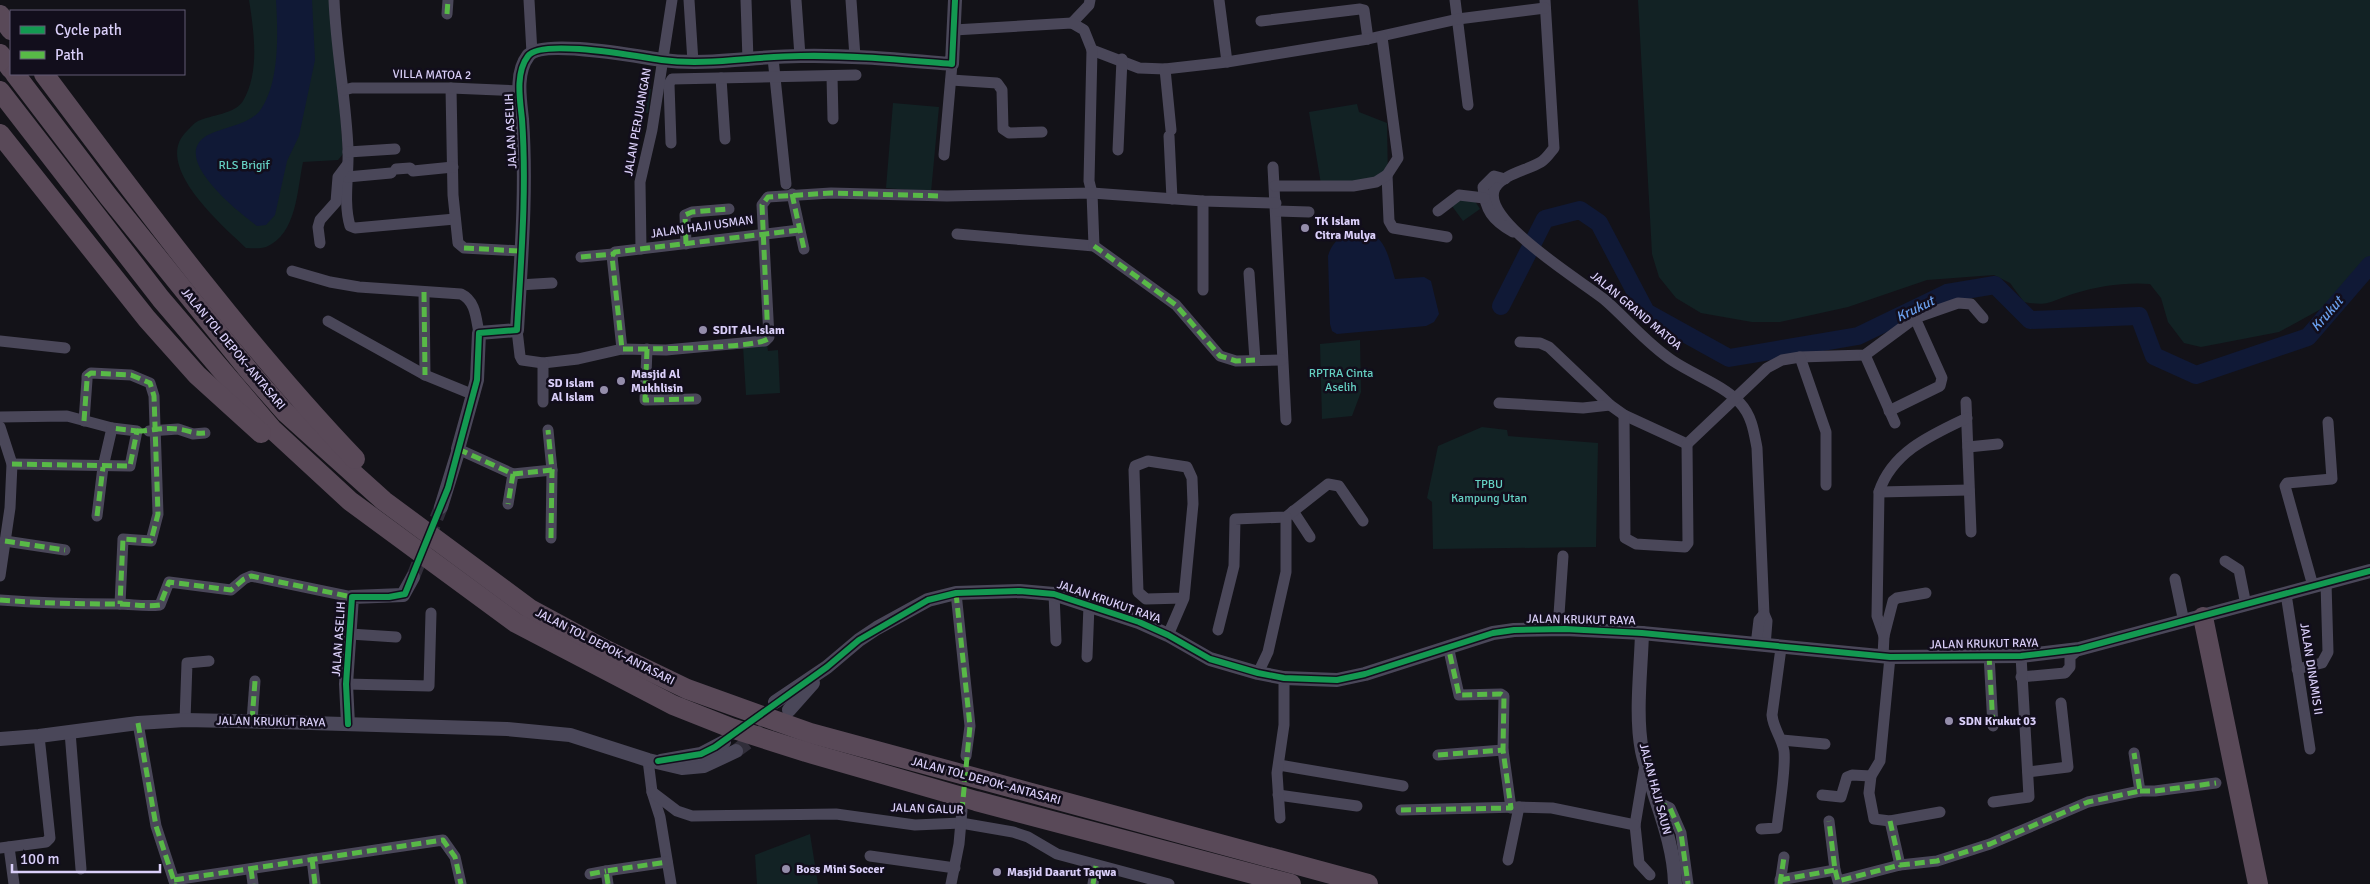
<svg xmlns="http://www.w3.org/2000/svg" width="2370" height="884" font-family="Signika,sans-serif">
<rect width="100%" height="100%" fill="#131218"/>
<!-- green -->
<g fill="#122224">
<path d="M249,0h83l11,154 -5,6 -35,2c-6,28 -6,72 -37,85 -6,2 -14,1 -20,1 -23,-22 -95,-83 -59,-117 3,-3 7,-8 11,-10 13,-6 37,-7 45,-20 17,-29 11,-69 6,-101z"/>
<path d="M1638,0h732v259l-49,50 -42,23 -78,15 -17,-4 -16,-21 -7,-24 -11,-14c-24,-2 -51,2 -74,9 -24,7 -25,14 -52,9l-14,-19 -16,-8 -67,5 -79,27 -68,15h-28l-51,-9 -25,-15 -17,-21 -7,-23z"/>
<polygon points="639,88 651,89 648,113 636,111"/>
<polygon points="893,103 939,107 931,192 886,188"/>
<polygon points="1357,104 1359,112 1387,123 1388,181 1321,184 1309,112"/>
<polygon points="1470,193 1480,209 1463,221 1452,206"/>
<polygon points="1360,340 1361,392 1352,416 1322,419 1320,344"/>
<polygon points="767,344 768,351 778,350 780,393 746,395 743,346"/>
<polygon points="1482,427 1507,430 1508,436 1598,443 1596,547 1433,549 1432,502 1427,498 1438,446"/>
<polygon points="810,834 818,884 757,884 755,855"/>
</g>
<!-- water -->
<g fill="#101936">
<path d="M276,0h36l3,60 -16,76 -12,25 -12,54 -9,10 -9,1c-18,-14 -92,-71 -47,-92 15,-7 37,-9 49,-22 21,-27 19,-79 17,-112z"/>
<path d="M1364,232c23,3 25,29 31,47l29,-2 7,4 8,33 -5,8 -8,4 -89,8 -5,-3 -2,-7 -2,-68c7,-21 17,-20 36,-24z"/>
</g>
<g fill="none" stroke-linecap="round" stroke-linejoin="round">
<!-- river -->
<polyline stroke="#101936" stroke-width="18" points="1501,306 1545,219 1580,210 1599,223 1646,312 1729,358 1858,336 1947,293 1995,285 2030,320 2139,316 2154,356 2196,375 2308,337 2370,265"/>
<!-- tertiary-tunnel -->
<g stroke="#312e3a" stroke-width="14" stroke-dasharray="14 7" stroke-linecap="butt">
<polyline points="413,577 441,507"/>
<polyline points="736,751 781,717"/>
</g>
<!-- minor -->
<g stroke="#4a4759" stroke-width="11">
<path d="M334,0c2,50 12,99 14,149 1,25 -5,53 2,77l5,2 100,-9"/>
<polyline points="529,0 532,53"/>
<polyline points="689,0 693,62"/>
<polyline points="746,0 748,60"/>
<polyline points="796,0 800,56"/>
<polyline points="851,0 855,57"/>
<polyline points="1219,0 1227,62"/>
<polyline points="1455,0 1468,105"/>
<path d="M1545,0l9,148c-4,5 -8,11 -13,14 -13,8 -38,12 -46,26 -16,32 90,95 110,112 23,20 42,44 68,61 21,14 50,24 67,42 12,13 14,29 17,45l7,166 3,7 -2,25"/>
<polyline points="447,14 448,0"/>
<polyline points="1261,21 1360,9 1364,10 1368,39"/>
<polyline points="1072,23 1089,5 1090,0"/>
<polyline points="954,30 1072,23 1084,30 1092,50 1139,68 1165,69 1227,62 1368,39 1458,19 1545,8"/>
<polyline points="773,58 786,184"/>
<polyline points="1165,69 1171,130"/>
<polyline points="832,76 833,119"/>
<polyline points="721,78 725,139"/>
<polyline points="951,80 997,83 1002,90 1003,129 1009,133 1042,132"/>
<polyline points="451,88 453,195 458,243 464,248 520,251"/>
<polyline points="344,90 352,88 451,88 520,91"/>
<polyline points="1169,136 1172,199"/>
<polyline points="671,143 669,84 672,79 856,75"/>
<polyline points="1118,150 1122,59"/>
<polyline points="348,152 395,149"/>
<polyline points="944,155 952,64"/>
<polyline points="1273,167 1286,420"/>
<polyline points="396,169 410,168 413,171 453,167"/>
<polyline points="1387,175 1389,221 1393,228 1447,237"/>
<polyline points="347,177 391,173"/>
<path d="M1505,179l-11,-3 -11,11c2,23 9,33 30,45"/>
<polyline points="1275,186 1353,186 1376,182 1387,175 1398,158 1382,37"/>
<polyline points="792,194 804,249"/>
<polyline points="1277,211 1309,212"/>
<polyline points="1438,211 1459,195 1484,198"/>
<polyline points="957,234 1094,246 1092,193 1089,181 1092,50"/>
<polyline points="320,243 318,227 320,220 336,202 338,177 347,165"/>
<polyline points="686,244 685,215 692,212 729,209"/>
<polyline points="1094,246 1176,305 1220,356 1236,361 1282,360"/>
<polyline points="641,249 640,182 652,130 672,0"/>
<polyline points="581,257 613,254"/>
<path d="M292,271l38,11 29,5 102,7c15,7 15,25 18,39"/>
<polyline points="1249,273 1255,360"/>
<polyline points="519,285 552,283"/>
<polyline points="1203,290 1203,201"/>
<polyline points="424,292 425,375"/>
<polyline points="328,321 425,375 474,395"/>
<polyline points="517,330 520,356 522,360 543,363 578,359 622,349 666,350 765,341 769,337 762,205 768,197 831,193 947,196 1092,193 1203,201 1276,203"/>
<polyline points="0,341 65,348"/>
<polyline points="1520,342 1540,343 1549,347 1610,405 1624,415 1687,444 1767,368 1782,360 1800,357 1865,355 1915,318 1958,303 1971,304 1983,318"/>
<polyline points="622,349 612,256 615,252 799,230"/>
<polyline points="647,349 645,400 696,399"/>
<polyline points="1865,355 1895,423"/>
<polyline points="1800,357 1826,432 1826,485"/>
<polyline points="543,363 543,402"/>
<polyline points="1966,402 1971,532"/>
<polyline points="1499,403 1583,408 1610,405"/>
<polyline points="1889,411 1940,386 1942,378 1915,318"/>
<polyline points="1624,415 1625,538 1636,544 1685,547 1688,543 1687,444"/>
<polyline points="0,417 67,416 112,428 137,431 130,466 12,464"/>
<polyline points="84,421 87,380 87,376 91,373 131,375 150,383 154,396 158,514 151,541 123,539 120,604"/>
<polyline points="0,427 12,464 10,508 0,576"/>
<polyline points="149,431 178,429 193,434 205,433"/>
<polyline points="1968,447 1998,444"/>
<polyline points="458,452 458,449 513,474 508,504"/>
<polyline points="513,474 552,470 548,430"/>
<polyline points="1879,492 1969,490"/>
<polyline points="1293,511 1310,537"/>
<polyline points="97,516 103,467 112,428"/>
<polyline points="551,538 552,470"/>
<polyline points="5,541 65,550"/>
<polyline points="2225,561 2239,570 2246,605"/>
<polyline points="2175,579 2184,622"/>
<polyline points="2313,586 2285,486 2287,483 2332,479 2328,422"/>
<polyline points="956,593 970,726 966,756"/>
<polyline points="1054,594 1056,641"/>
<polyline points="2286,594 2310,749"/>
<path d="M0,600c39,3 78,4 117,4 15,0 28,3 43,1l9,-23 62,8 13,-11 7,-3 101,21"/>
<polyline points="1558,629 1563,556"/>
<polyline points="1218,630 1234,566 1235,519 1286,517 1328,484 1339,486 1363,521"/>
<polyline points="350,634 396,637"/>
<polyline points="1168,635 1184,598 1193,504 1192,478 1187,467 1148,461 1135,466 1134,470 1138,592 1146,599 1184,598"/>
<path d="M1884,636l-7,-20 2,-124c13,-40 52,-57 88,-74"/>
<polyline points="1756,645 1759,620 1764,614"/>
<polyline points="1448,646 1459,695 1501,694 1504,696 1503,750 1511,808"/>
<polyline points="1989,655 1993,726"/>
<polyline points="1883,656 1884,636 1893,601 1897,598 1926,593"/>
<polyline points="1087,657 1089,605"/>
<polyline points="1890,657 1880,761 1871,776 1869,793 1874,819 1890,821 1940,812"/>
<polyline points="2297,669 2322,663 2328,652 2326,583"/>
<polyline points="1258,673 1268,652 1286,572 1286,517"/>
<polyline points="2021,677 2065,673 2070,667 2070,657 2079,649"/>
<polyline points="346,684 429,686 431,613"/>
<polyline points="185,720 187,663 209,661"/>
<polyline points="252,721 255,681"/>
<polyline points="138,723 156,826 175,884"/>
<polyline points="70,732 81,869"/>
<polyline points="1782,740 1825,744"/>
<polyline points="1438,755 1503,750"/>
<polyline points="648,760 652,792 660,817 671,884"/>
<polyline points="1279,765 1403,786"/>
<polyline points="1645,765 1635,825 1639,863 1650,875"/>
<polyline points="2028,772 2068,767 2061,703"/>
<polyline points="2140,791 2155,791 2216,783"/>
<polyline points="652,792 677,811 692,816 836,814 915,825 961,823 1013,832 1028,837 1057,854 1169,884"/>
<polyline points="1278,795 1357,806"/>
<polyline points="1822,795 1841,797 1847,777 1852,775 1871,776"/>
<polyline points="1657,802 1670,808 1681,833 1688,884"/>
<polyline points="1993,802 2029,797 2021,656"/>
<polyline points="1401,810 1519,807 1552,808 1635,825"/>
<polyline points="1280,818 1277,773 1284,725 1284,678"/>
<polyline points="1890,821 1900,865 1937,861 1990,844 2088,802 2140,791 2134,753"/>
<path d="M1761,829l16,-1c2,-20 9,-58 7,-77 -2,-13 -11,-23 -12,-36l9,-67"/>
<polyline points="9,847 14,884"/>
<polyline points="0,848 46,842 50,838 39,736"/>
<polyline points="870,856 955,868"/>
<polyline points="312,859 315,884"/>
<polyline points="1508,860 1519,807"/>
<polyline points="251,869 253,884"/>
<polyline points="1835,870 1838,881 1900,865"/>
<polyline points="590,874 606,871"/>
<polyline points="174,880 443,840 455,857 461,884"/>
<polyline points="1780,880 1835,870 1829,821"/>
<polyline points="608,884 606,871 667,862"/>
<polyline points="951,884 959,844 962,810"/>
<polyline points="1093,884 1096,866"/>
<polyline points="1780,884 1784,857"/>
</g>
<!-- tertiary -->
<g stroke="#4a4759" stroke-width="14">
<path d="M458,449l19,-69 2,-47 38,-3c4,-70 10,-141 5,-211 -2,-19 -7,-46 6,-63 13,-18 112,1 134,4 46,6 93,-4 139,-4 50,-1 101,4 151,8l3,-64"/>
<polyline points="441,507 458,452"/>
<path d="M1642,633c-1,37 -7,82 0,118 10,45 32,87 33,133"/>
<polyline points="775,702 827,667 859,640 877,628 928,600 956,593 1020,591 1054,594 1139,622 1168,635 1210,659 1258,673 1284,678 1337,680 1365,674 1493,633 1514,630 1565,629 1642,633 1890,657 2021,656 2079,649 2370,571"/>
<polyline points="789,710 813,683"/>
<polyline points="348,724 346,684 352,597 403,595 413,577"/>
<polyline points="0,739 39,736 138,723 185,720 278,722 507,729 570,735 648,760 682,768 704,766 736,751"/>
<polyline points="661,761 701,754 724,742"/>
</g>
<!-- motorway -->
<g stroke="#594958" stroke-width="20">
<polyline points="0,15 11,30"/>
<polyline points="0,54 11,69"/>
<polyline points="15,74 108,196 250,372 285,412 384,501 530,609 604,649 687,689 810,733 1368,884"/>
<path d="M44,74c99,132 197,265 311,385"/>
<polyline points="0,91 161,299 272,429 350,501 516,623 673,705 731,728 806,752 976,801 1291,884"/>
<polyline points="0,134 147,319 197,375 261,433"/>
<polyline points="2203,617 2258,884"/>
</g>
<!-- quiet -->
<g stroke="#58b947" stroke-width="5" stroke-dasharray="10 5" stroke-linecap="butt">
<polyline points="447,14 448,0"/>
<polyline points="792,194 804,249"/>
<path d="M799,230l-184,22 -3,4 10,93c24,0 130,0 146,-10l-6,-134 6,-8 63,-4 111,3"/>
<polyline points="686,244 685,215 692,212 729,209"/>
<polyline points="1094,246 1176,305 1220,356 1236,361 1255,360"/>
<polyline points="464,248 520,251"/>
<polyline points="581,257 613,254"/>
<polyline points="424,292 425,375"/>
<polyline points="647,349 645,400 696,399"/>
<polyline points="84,421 87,380 87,376 91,373 131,375 150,383 154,396 158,514 151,541 123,539 120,604"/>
<path d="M137,431c13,0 28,-4 40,-2 12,1 14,5 28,4"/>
<polyline points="458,449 513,474 508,504"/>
<polyline points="12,464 130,466 137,431 112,428"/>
<polyline points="513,474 552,470 548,430"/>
<polyline points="97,516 103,467"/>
<polyline points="551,538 552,470"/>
<polyline points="5,541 65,550"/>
<polyline points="956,593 970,726 962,810"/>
<path d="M0,600c39,3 78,4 117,4 15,0 28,3 43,1l9,-23 62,8 13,-11 7,-3 101,21"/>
<polyline points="1989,655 1993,726"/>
<polyline points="252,721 255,681"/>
<polyline points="138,723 156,826 175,884"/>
<polyline points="1438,755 1503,750"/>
<polyline points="2140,791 2155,791 2216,783"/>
<polyline points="1657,802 1670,808 1681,833 1688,884"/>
<polyline points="1401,810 1511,808 1503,750 1504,696 1501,694 1459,695 1448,646"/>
<polyline points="1890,821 1900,865 1937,861 1990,844 2088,802 2140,791 2134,753"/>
<polyline points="312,859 315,884"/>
<polyline points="251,869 253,884"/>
<polyline points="1835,870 1838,881 1900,865"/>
<polyline points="590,874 606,871"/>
<polyline points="174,880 443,840 455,857 461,884"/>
<polyline points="1780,880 1835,870 1829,821"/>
<polyline points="608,884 606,871 667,862"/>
<polyline points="1093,884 1096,866"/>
<polyline points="1780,884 1784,857"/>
</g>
<defs>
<g id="cycleway">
<path d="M348,724l-2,-40 6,-87h37l16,-3 43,-106 29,-108 2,-47 38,-3c4,-70 10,-141 5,-211 -2,-19 -7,-46 6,-63 13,-18 112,1 134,4 46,6 93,-4 139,-4 50,-1 101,4 151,8l3,-64"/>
<polyline points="658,761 701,754 715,747 827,667 859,640 928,600 956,593 1020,591 1054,594 1139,622 1168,635 1210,659 1258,673 1284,678 1337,680 1365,674 1493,633 1514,630 1565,629 1642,633 1890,657 2021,656 2079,649 2370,571"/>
</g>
</defs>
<!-- cycleway casing -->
<use href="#cycleway" stroke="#120e1c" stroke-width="9"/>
<!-- cycleway -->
<use href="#cycleway" stroke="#139951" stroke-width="6"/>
</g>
<!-- markers -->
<g fill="#948daa" stroke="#120e1c" stroke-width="2">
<circle cx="1305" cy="228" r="5"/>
<circle cx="703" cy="330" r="5"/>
<circle cx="621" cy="381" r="5"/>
<circle cx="604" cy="390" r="5"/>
<circle cx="1949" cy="721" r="5"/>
<circle cx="786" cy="869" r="5"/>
<circle cx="997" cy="872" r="5"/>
</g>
<g text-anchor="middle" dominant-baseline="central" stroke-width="5" stroke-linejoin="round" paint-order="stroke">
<!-- street labels -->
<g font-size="12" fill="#dacff9" stroke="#120e1c">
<text transform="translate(432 75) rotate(1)">VILLA MATOA 2</text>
<text transform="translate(638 122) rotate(-80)">JALAN PERJUANGAN</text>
<text transform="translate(511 131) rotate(-93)">JALAN ASELIH</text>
<text transform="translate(702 227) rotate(-8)">JALAN HAJI USMAN</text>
<text transform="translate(1636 311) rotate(40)">JALAN GRAND MATOA</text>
<text transform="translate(233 349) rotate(50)">JALAN TOL DEPOK–ANTASARI</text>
<text transform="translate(1109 602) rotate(19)">JALAN KRUKUT RAYA</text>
<text transform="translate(1581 620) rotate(1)">JALAN KRUKUT RAYA</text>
<text transform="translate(339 639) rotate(-86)">JALAN ASELIH</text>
<text transform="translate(1984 644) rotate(-1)">JALAN KRUKUT RAYA</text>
<text transform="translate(605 647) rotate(27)">JALAN TOL DEPOK–ANTASARI</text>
<text transform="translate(2311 669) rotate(81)">JALAN DINAMIS II</text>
<text transform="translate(271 722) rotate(1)">JALAN KRUKUT RAYA</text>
<text transform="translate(986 781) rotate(15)">JALAN TOL DEPOK–ANTASARI</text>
<text transform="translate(1655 789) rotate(75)">JALAN HAJI SAUN</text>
<text transform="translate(927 809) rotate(2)">JALAN GALUR</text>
</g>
<!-- park labels -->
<g font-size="12" fill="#65d0c3" stroke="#120e1c">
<text x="244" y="165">RLS Brigif</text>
<text x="1341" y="373">RPTRA Cinta<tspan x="1341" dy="14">Aselih</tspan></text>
<text x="1489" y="484">TPBU<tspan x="1489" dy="14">Kampung Utan</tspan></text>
</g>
<!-- poi labels -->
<g font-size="12" font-weight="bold" fill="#dacff9" stroke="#120e1c" text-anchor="start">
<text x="1315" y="221">TK Islam<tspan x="1315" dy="14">Citra Mulya</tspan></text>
<text x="713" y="330">SDIT Al-Islam</text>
<text x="631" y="374">Masjid Al<tspan x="631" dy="14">Mukhlisin</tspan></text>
<text x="594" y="383" text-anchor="end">SD Islam<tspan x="594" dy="14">Al Islam</tspan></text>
<text x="1959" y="721">SDN Krukut 03</text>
<text x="796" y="869">Boss Mini Soccer</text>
<text x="1007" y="872">Masjid Daarut Taqwa</text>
</g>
<!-- water labels -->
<g font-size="14" font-style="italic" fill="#6a9fed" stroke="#120e1c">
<text transform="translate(1915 309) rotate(-26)">Krukut</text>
<text transform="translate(2327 314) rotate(-49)">Krukut</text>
</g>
</g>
<!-- legend -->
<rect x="10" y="10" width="175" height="65" fill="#120e1c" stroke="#625b74"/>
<rect x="20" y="26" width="25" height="8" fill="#139951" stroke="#625b74"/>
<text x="55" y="35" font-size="15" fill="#dacff9">Cycle path</text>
<rect x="20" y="51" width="25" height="8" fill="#58b947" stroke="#625b74"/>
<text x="55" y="60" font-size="15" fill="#dacff9">Path</text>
<!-- scale -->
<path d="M12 864v8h148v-8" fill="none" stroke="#dacff9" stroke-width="2.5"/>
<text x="20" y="864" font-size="15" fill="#dacff9" stroke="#120e1c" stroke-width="4" paint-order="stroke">100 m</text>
</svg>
